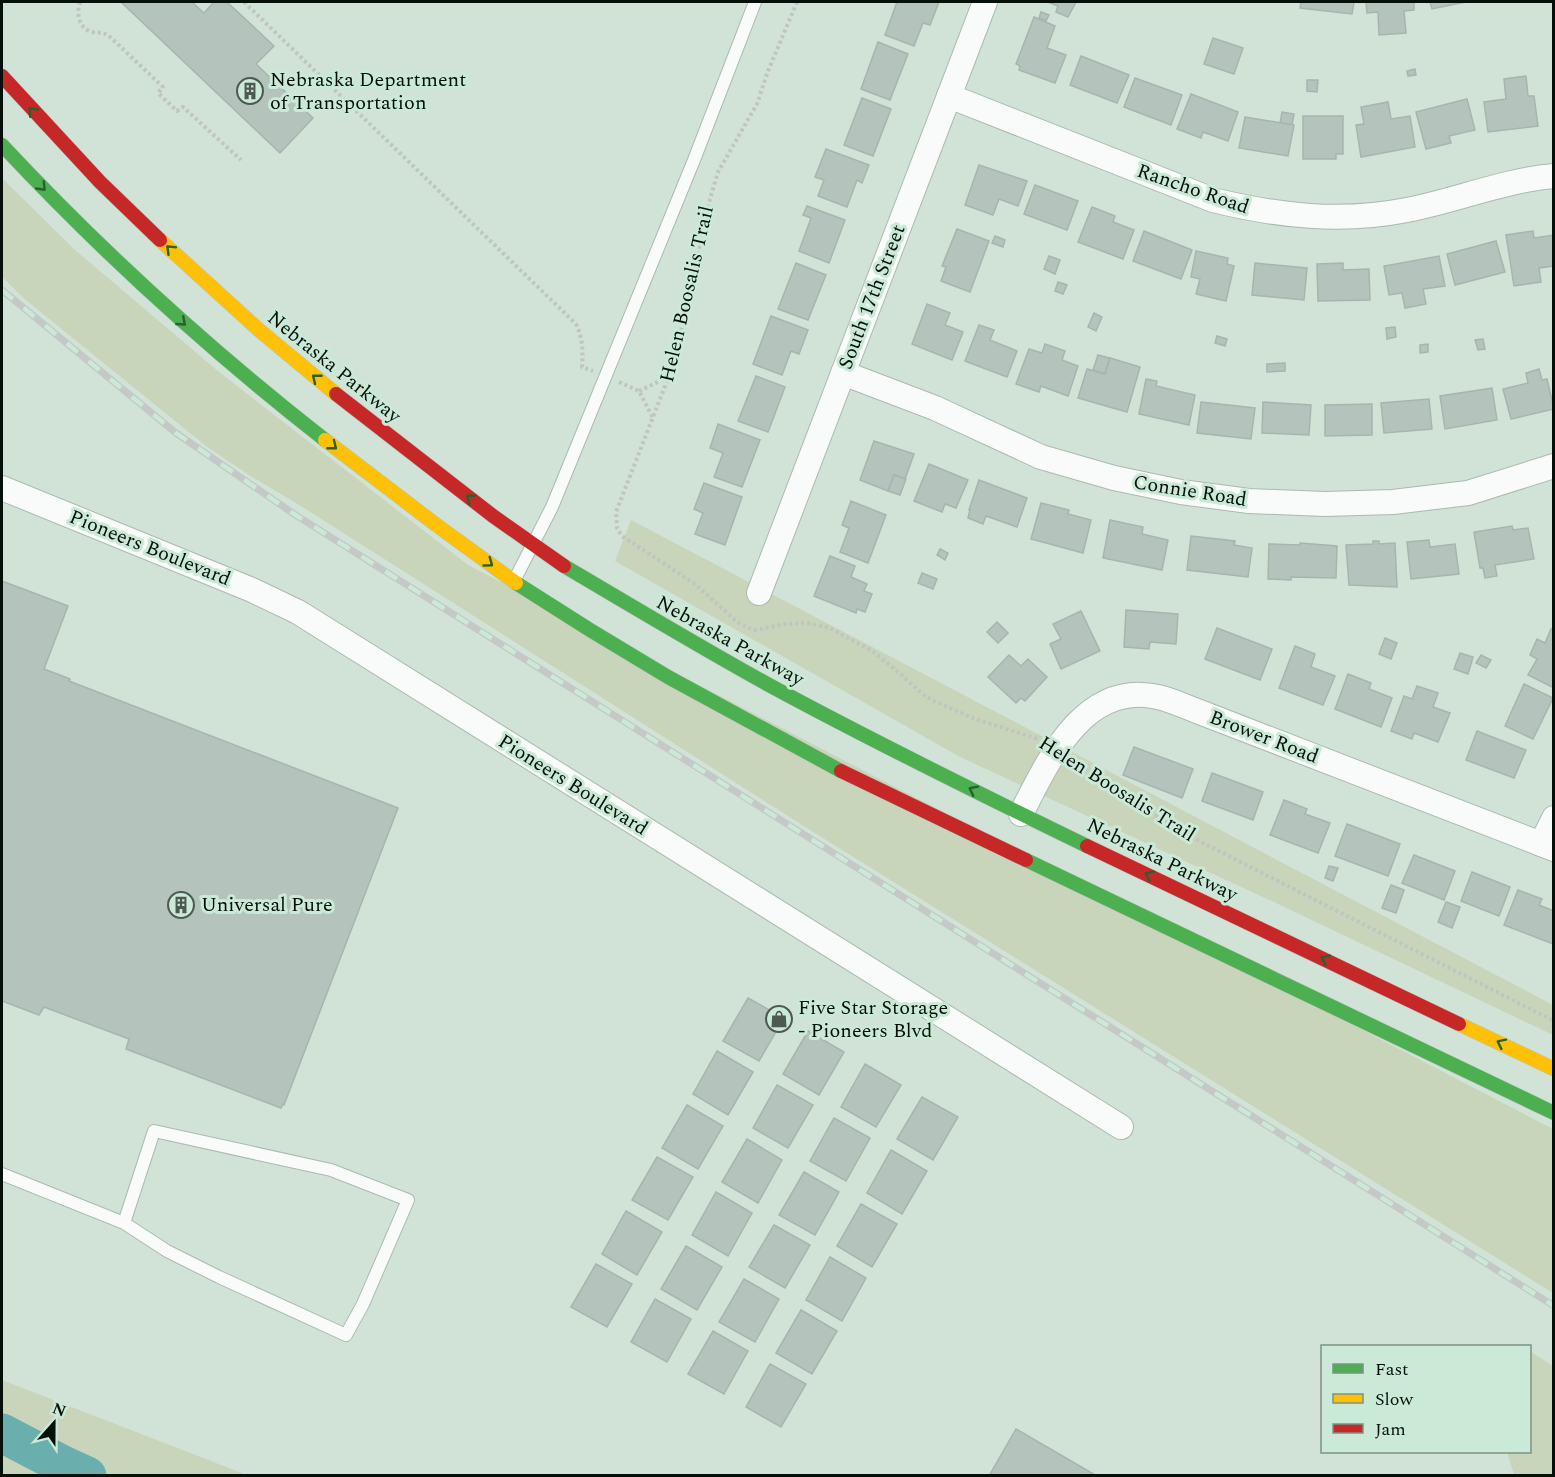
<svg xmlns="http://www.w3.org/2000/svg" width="1555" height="1477" font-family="Spectral,serif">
<rect width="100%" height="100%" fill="#d1e2d7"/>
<!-- green -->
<g fill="#c8d5bb">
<polygon points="2,178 75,250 219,372 468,565 1553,1129 1553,1293 802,825 301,506 249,475 206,446 27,301 2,277"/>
<polygon points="631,520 1553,1005 1553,1035 1278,904 960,757 615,561"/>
<polygon points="1531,1352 1553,1366 1553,1475 1514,1475 1507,1452 1530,1452 1530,1355"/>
<polygon points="2,1380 247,1475 2,1475"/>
</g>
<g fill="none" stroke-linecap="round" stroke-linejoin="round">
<!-- river -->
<polyline stroke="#6aafad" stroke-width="39" points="2,1433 63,1465 87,1476"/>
</g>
<!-- building -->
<g fill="#b4c3bc" stroke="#a7b5af" stroke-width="1.5">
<polygon points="121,2 192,2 204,13 214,2 227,2 274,46 256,64 313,118 280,153"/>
<polygon points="897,2 939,2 930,25 923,23 914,46 885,35"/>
<polygon points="1048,2 1076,2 1068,17 1056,12 1058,6"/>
<polygon points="1301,2 1354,2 1352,14 1300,8"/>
<polygon points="1366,2 1414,2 1414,10 1404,11 1406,33 1379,35 1378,12 1367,13"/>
<polygon points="1430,2 1466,2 1432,9"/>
<polygon points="1041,12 1049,15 1046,21 1039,18"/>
<polygon points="1034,17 1055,26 1047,48 1066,55 1055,83 1019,70 1020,66 1016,64"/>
<polygon points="1213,38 1243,48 1234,74 1204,64"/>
<polygon points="878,42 908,54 890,100 861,89"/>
<polygon points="1081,56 1129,75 1117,103 1070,85"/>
<polygon points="1415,69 1416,75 1408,76 1407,71"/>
<polygon points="1526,76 1528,96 1534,96 1538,126 1488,132 1484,102 1506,99 1504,79"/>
<polygon points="1135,78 1182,95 1171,125 1124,107"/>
<polygon points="1307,80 1318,80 1317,92 1307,91"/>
<polygon points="1191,94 1238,112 1228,141 1203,132 1201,138 1177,129"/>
<polygon points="862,98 891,109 873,156 844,145"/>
<polygon points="1467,99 1475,130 1449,136 1451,143 1426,149 1416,112"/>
<polygon points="1388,102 1391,119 1410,116 1415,147 1361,157 1356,125 1364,124 1361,107"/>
<polygon points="1282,112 1294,114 1292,125 1280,123"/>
<polygon points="1303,116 1343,116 1343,154 1336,154 1336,159 1303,159"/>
<polygon points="1245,117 1294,125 1288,156 1239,148"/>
<polygon points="826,149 869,165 862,183 857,180 847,207 818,196 824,180 815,177"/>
<polygon points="979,165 1027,181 1018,206 999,199 993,215 965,205"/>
<polygon points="1035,185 1078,201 1067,230 1024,214"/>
<polygon points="807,206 845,220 829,263 799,251 811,218 803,215"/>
<polygon points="1092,207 1115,216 1113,222 1134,230 1123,259 1078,242"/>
<polygon points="957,229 989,241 970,292 941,281 946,267 942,266"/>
<polygon points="1144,231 1192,250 1181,279 1133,261"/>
<polygon points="1533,231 1534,238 1554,235 1554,266 1539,268 1541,282 1514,286 1506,235"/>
<polygon points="995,236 1005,240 1003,247 992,243"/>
<polygon points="1496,241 1505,272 1455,285 1447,254"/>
<polygon points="1196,251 1228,258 1227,264 1234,266 1226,301 1196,294 1200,279 1191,277"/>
<polygon points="1049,256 1060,260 1055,274 1044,269"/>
<polygon points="1439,256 1445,286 1423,289 1426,304 1405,308 1402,293 1389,295 1384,266"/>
<polygon points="796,263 826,275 808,320 778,309"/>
<polygon points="1255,263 1307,268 1304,300 1252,295"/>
<polygon points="1343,263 1343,270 1369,269 1370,300 1318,301 1317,264"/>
<polygon points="1058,282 1067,285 1063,294 1055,291"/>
<polygon points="927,304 950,313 945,325 963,332 952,360 912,344"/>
<polygon points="1094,313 1102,317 1096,331 1088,327"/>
<polygon points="771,316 808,330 799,354 791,351 782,375 753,364"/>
<polygon points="979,325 994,330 990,340 1017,351 1007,377 965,361"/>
<polygon points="1395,327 1396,337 1387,339 1386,328"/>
<polygon points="1217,336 1227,339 1225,346 1215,343"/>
<polygon points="1483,339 1485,349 1478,350 1475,340"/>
<polygon points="1045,344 1065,351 1062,360 1078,366 1068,396 1041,386 1039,392 1016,384 1029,349 1042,353"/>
<polygon points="1428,344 1428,352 1420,353 1420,345"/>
<polygon points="1098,355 1110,358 1105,374 1093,370"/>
<polygon points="1110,358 1140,367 1127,412 1078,398 1087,369 1105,374"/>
<polygon points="1285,363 1285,371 1267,372 1267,364"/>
<polygon points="1539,369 1542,380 1547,379 1554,409 1511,419 1503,389 1528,383 1526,373"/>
<polygon points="756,376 785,387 768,432 738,421"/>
<polygon points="1146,379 1157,381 1156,386 1195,395 1189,425 1139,414"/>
<polygon points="1492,388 1497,420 1445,429 1440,396"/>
<polygon points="1429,399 1432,429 1384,433 1381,403"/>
<polygon points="1201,402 1255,408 1251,439 1197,433"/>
<polygon points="1263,402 1311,405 1309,435 1262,433"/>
<polygon points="1372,404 1372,435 1325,436 1325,405"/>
<polygon points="718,424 760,440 742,487 714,477 723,453 710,448"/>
<polygon points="874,441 914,454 905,479 894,475 888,491 860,480"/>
<polygon points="929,464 968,480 956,508 945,504 942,512 914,501"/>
<polygon points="894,475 906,479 900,495 888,491"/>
<polygon points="979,480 1027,498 1017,527 986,516 983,524 968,518 970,510 969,510"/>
<polygon points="704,483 742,497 725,545 695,534 703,513 694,509"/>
<polygon points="851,501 886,515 868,563 840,552 849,528 842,525"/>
<polygon points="1041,503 1069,510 1068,514 1091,520 1083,553 1031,539"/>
<polygon points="1110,520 1143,527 1142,534 1168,540 1162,570 1103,558"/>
<polygon points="1512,526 1513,530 1528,528 1534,559 1495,565 1497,576 1485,578 1483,568 1480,568 1474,532"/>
<polygon points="1191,536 1235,541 1234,545 1252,548 1248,577 1187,570"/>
<polygon points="1429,540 1430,547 1455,544 1459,574 1411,579 1407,542"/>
<polygon points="1373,541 1379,541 1379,544 1395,543 1397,587 1349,585 1346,545 1373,544"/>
<polygon points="1300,543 1337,546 1336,578 1291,577 1291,580 1268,579 1269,544 1300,545"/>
<polygon points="940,549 948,553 945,560 937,555"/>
<polygon points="830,556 855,566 851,577 867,584 864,591 872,594 865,612 857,609 856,613 814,596"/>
<polygon points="922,573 937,579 933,589 918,583"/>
<polygon points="2,581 68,606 44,669 70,679 69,681 398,808 284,1105 283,1104 281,1108 126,1049 129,1039 44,1007 39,1015 2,1001"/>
<polygon points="1126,610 1178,614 1176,644 1150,642 1149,649 1124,647"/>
<polygon points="1081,611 1100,651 1061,669 1050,644 1061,639 1053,624"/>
<polygon points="997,622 1008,633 998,643 987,632"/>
<polygon points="1217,628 1272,649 1260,680 1205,659"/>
<polygon points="1551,629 1554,630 1554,688 1528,675 1537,659 1530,655 1537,639 1545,643"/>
<polygon points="1385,638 1397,643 1391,659 1379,654"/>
<polygon points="1295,646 1315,654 1311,667 1335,676 1323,705 1279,688"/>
<polygon points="1460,653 1473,657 1468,674 1454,669"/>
<polygon points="1009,655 1021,666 1028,659 1047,677 1025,701 1021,698 1016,703 988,677"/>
<polygon points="1481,655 1491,660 1486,668 1476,663"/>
<polygon points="1348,674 1371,683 1369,689 1392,698 1381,727 1335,709"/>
<polygon points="1524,684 1553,698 1533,739 1505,726"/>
<polygon points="1417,686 1438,693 1433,707 1450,713 1438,742 1414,733 1412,739 1391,731 1404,696 1412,699"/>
<polygon points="1477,731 1526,750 1514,778 1466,760"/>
<polygon points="1134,747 1193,769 1182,798 1123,775"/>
<polygon points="1212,773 1263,792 1253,820 1202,801"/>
<polygon points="1284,800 1307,809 1305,814 1330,823 1318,853 1270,835"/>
<polygon points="1347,824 1400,844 1388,876 1335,856"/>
<polygon points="1414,855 1455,871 1444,900 1402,883"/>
<polygon points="1329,866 1338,868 1333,881 1325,878"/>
<polygon points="1472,872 1510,887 1499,916 1461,901"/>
<polygon points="1391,885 1404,890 1396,913 1382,908"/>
<polygon points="1518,890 1542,899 1539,905 1554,911 1553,944 1504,925"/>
<polygon points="1446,902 1460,907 1452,928 1438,922"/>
<polygon points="748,998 784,1018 759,1061 723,1041"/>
<polygon points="808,1031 844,1052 819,1095 783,1074"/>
<polygon points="717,1051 753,1072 728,1115 693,1094"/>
<polygon points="865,1064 901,1085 876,1127 841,1107"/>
<polygon points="777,1085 813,1105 788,1148 753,1128"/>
<polygon points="922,1097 958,1117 933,1160 897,1139"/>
<polygon points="687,1105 723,1126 698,1169 662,1148"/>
<polygon points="834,1118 870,1138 846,1181 810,1161"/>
<polygon points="747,1139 782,1160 758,1203 722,1182"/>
<polygon points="891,1150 927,1171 902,1214 867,1193"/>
<polygon points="657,1157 693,1177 668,1220 632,1200"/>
<polygon points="804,1172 839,1192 815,1235 779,1215"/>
<polygon points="716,1192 752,1213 728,1256 692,1235"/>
<polygon points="861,1204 897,1224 872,1267 837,1246"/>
<polygon points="626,1211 662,1232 637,1275 602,1254"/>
<polygon points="774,1225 810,1245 785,1288 749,1267"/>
<polygon points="686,1246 722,1267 697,1310 661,1289"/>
<polygon points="830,1257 866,1278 842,1321 806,1300"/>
<polygon points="596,1264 632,1284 607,1327 571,1307"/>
<polygon points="744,1279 779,1299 755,1342 719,1322"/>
<polygon points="655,1299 691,1319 667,1362 631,1342"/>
<polygon points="801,1310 837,1331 812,1374 776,1353"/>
<polygon points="713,1331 748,1351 724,1394 688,1374"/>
<polygon points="770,1364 806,1384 781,1427 746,1407"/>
<polygon points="1016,1429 1097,1476 989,1476"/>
</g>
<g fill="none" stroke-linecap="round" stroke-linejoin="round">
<defs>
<g id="lane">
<polyline points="515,579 552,507 694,160 755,2"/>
<polyline points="2,1174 124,1223 167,1251 219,1277 346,1335 363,1304 408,1200 331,1170 154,1131 124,1223"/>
</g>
<g id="street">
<path d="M949,96l264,104c65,16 128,23 194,10 48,-9 98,-30 147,-34"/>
<polyline points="843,373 935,408 1041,457 1114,478 1181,492 1249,501 1325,504 1393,502 1468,493 1554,466"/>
<polyline points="2,488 252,590 298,612 1121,1127"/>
<polyline points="759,593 985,2"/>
<path d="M1021,814c27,-53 63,-134 137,-117 13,3 26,9 39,14l357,138"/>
<polyline points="1541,844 1554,818"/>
</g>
<g id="fast">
<path d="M2,145c100,107 208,205 323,295"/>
<path d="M564,566c68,40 136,81 205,119 105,57 211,109 318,161"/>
<polyline points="516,583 590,630 668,677 841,771"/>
<polyline points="1026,860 1554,1113"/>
</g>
<g id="slow">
<polyline points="160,240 259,330 336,394"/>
<polyline points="325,440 435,524 516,583"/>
<polyline points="1459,1024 1554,1069"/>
</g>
<g id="jam">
<polyline points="2,76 100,182 160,240"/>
<polyline points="336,394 493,516 564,566"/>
<polyline points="841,771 1026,860"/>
<polyline points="1087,846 1459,1024"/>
</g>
</defs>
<!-- lane casing -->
<use href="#lane" stroke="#acb9b1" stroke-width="14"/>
<!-- street casing -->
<use href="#street" stroke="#acb9b1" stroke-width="26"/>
<!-- fast casing -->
<use href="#fast" stroke="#b8c0bb" stroke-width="15"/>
<!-- slow casing -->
<use href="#slow" stroke="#b8c0bb" stroke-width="15"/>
<!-- jam casing -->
<use href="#jam" stroke="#b8c0bb" stroke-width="15"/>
<!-- path -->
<g stroke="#c0c5c2" stroke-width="4" stroke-dasharray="3 3" stroke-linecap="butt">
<path d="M80,2c-4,11 -1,27 12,30 7,1 10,0 16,3l55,52 -5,6 19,18 6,-4 58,53"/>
<path d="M244,2l332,322c7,15 7,27 6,43l11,4"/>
<polyline points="797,2 768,71 757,104 718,172 710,199 677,350 669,376 616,512 617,528 622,536 695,584 737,622 746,627 756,630 785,624 808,623 830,628 872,651 891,666 925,696 934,701 975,719 1038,739"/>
<polyline points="619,382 639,391 653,418"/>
<polyline points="639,391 668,377"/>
<polyline points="1075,762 1133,802 1201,842 1554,1021"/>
</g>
<!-- lane -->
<use href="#lane" stroke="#f8fbf9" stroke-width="12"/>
<!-- street -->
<use href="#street" stroke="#f8fbf9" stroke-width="24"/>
<!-- fast -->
<use href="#fast" stroke="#4caf50" stroke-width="14"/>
<!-- slow -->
<use href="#slow" stroke="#ffc107" stroke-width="14"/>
<!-- jam -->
<use href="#jam" stroke="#c62828" stroke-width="14"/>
<defs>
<polyline id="rail" points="2,290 176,433 294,514 1554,1306"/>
</defs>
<!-- rail casing -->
<use href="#rail" stroke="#c4c8c6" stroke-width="7"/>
<!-- rail -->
<use href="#rail" stroke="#cae9d6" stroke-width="4.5" stroke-dasharray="14" stroke-linecap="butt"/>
</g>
<!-- one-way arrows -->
<defs><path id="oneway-chevron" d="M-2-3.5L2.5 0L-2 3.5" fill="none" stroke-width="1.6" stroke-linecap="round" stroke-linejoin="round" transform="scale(1.5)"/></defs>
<g stroke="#29602e">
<use href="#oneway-chevron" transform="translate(32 111) rotate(-133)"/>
<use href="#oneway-chevron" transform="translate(42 187) rotate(46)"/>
<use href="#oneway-chevron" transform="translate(170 249) rotate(-136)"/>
<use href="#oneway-chevron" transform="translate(182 322) rotate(41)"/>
<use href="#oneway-chevron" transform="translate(316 378) rotate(-141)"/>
<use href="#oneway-chevron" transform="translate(333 446) rotate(38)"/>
<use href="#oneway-chevron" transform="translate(470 498) rotate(-143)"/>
<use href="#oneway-chevron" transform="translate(489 563) rotate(36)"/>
<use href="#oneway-chevron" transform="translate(973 790) rotate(-153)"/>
<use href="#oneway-chevron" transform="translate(1149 875) rotate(-154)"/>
<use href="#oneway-chevron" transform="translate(1325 959) rotate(-154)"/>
<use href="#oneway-chevron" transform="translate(1501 1043) rotate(-154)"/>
</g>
<!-- icons -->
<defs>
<symbol id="building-ring" viewBox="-11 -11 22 22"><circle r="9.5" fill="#cae9d6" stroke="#4d5a52" stroke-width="1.5"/><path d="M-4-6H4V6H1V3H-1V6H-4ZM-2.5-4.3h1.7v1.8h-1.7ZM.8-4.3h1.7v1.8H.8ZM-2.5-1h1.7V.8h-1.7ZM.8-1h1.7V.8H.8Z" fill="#4d5a52"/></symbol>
<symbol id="shop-ring" viewBox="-11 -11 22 22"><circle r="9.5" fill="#cae9d6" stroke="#4d5a52" stroke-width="1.5"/><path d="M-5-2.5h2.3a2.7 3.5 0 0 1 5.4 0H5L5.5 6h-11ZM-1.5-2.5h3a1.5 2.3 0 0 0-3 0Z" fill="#4d5a52"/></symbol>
</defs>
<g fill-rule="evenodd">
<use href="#building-ring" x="235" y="76" width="30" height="30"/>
<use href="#building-ring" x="166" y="890" width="30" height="30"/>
<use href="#shop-ring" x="764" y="1004" width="30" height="30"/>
</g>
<g text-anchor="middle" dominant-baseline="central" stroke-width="6" stroke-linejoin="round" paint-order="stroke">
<!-- poi labels -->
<g font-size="20" fill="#06100b" stroke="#cae9d6" text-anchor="start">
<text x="270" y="80">Nebraska Department<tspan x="270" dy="23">of Transportation</tspan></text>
<text x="201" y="905">Universal Pure</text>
<text x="798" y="1008">Five Star Storage<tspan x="798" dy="23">- Pioneers Blvd</tspan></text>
</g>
<!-- street labels -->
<g font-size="20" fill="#06100b" stroke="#cae9d6">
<text transform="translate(1193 189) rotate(19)">Rancho Road</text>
<text transform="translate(687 294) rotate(-77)">Helen Boosalis Trail</text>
<text transform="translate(872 297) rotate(-69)">South 17th Street</text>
<text transform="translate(334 367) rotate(39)">Nebraska Parkway</text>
<text transform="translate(1190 491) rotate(9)">Connie Road</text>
<text transform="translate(150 548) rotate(22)">Pioneers Boulevard</text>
<text transform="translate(730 641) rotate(29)">Nebraska Parkway</text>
<text transform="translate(1264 737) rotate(21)">Brower Road</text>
<text transform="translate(573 785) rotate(32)">Pioneers Boulevard</text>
<text transform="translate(1117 789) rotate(32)">Helen Boosalis Trail</text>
<text transform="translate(1162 860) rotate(26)">Nebraska Parkway</text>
</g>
</g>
<!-- border -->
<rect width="1555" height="1477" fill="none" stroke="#06100b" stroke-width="6"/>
<!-- legend -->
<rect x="1321" y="1345" width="210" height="108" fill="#cae9d6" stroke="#7c9285" stroke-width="1.5"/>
<rect x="1333" y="1364" width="30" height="9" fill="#4caf50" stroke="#7c9285" stroke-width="1.5"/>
<text x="1375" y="1375" font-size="18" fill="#06100b">Fast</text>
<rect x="1333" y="1394" width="30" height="9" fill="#ffc107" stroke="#7c9285" stroke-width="1.5"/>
<text x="1375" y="1405" font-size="18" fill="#06100b">Slow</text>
<rect x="1333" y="1424" width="30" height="9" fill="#c62828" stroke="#7c9285" stroke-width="1.5"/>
<text x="1375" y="1435" font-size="18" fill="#06100b">Jam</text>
<!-- north arrow -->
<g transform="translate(54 1423) rotate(21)" stroke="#cae9d6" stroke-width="4.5" paint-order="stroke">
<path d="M0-4.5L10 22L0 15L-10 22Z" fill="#06100b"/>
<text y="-9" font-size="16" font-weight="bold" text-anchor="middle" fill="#06100b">N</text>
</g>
</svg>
